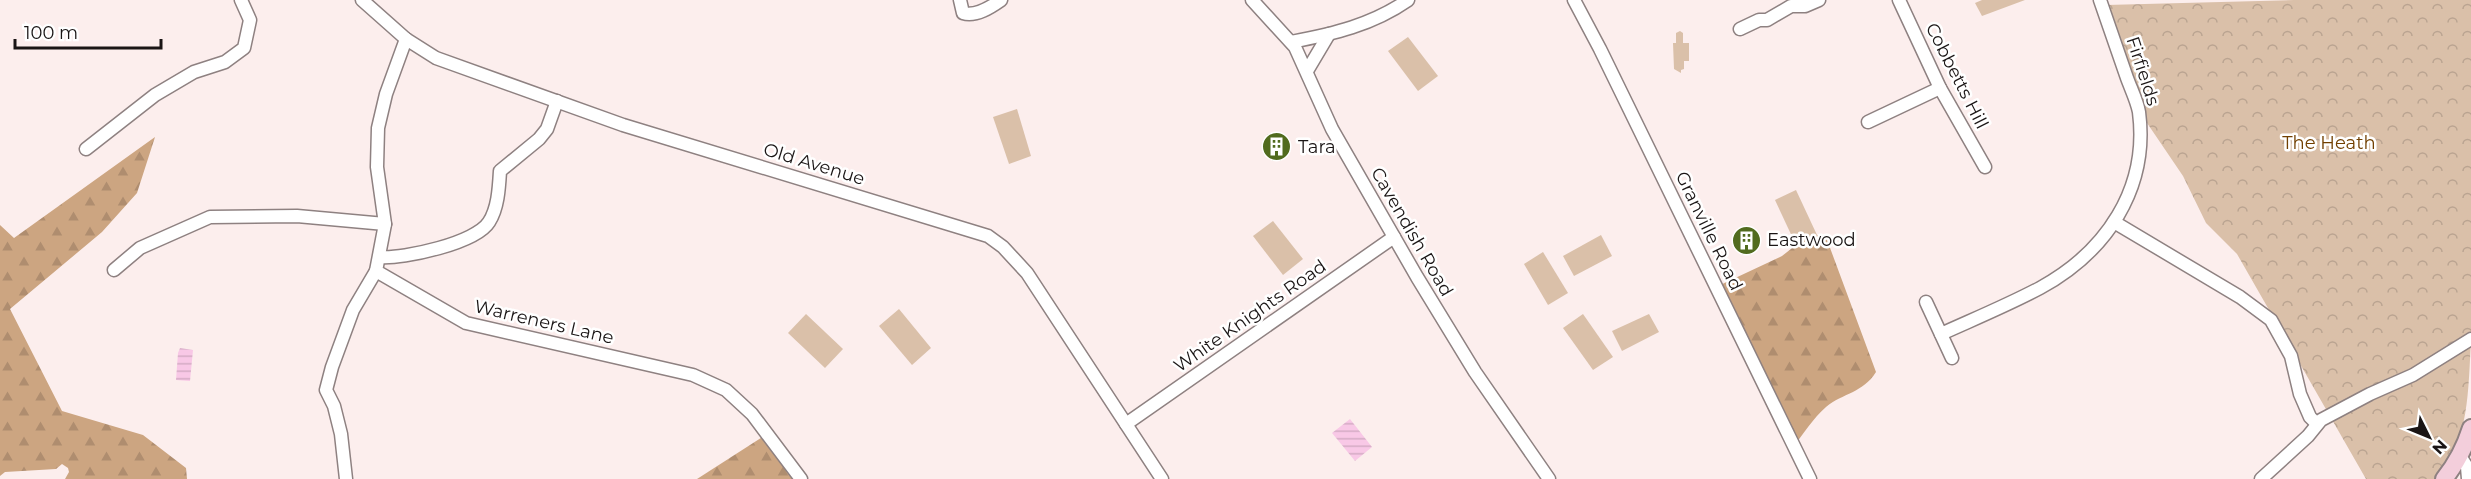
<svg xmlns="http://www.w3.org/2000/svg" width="2471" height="479" font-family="Montserrat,sans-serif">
<defs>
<pattern id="forest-firs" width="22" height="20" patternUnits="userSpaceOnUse" patternTransform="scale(1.5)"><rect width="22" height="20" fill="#cca581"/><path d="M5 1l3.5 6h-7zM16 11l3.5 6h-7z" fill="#af8d6f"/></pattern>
<pattern id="park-crowns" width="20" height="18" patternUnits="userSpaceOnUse" patternTransform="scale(1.5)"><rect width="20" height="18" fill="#dac0a9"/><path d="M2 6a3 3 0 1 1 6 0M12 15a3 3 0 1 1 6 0" fill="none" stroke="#baa491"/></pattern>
<pattern id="water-rules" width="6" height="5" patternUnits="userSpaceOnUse" patternTransform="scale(1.5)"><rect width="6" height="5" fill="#f8c8e6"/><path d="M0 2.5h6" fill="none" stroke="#d4abc4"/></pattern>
</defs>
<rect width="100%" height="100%" fill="#fceeed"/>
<!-- grass -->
<g fill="#dac0a9">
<polygon points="1982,0 2025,0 1982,16 1975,3"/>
<polygon points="1680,31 1683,33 1683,43 1689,43 1689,61 1684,61 1684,69 1681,70 1681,73 1674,69 1673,43 1676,43 1676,33"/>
<polygon points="1408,37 1438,76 1418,91 1388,51"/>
<polygon points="1017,109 1031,156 1009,164 993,117"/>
<polygon points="1796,190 1817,235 1796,245 1775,200"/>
<polygon points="1273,221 1303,259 1283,275 1253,236"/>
<polygon points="1601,235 1612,256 1574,276 1563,256"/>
<polygon points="1543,252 1568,293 1548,305 1524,264"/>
<polygon points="899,309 931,348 912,365 879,326"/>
<polygon points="806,314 843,349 825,368 788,333"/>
<polygon points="1583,314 1613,357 1593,370 1563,328"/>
<polygon points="1649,314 1659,332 1622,351 1612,331"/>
</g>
<!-- forest -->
<g fill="url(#forest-firs)">
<polygon points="155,137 137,193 102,232 10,309 62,411 143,435 186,468 187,479 65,479 69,472 68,468 62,464 56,469 5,472 0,476 0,225 14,238"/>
<path d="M1817,235l9,2 50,135c-13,21 -33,21 -50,35 -13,11 -23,28 -34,41l-76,-161 66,-31 14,-11z"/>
<polygon points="767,434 801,479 697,479"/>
</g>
<!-- park -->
<path fill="url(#park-crowns)" d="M2294,0h177v341c-3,48 -1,101 -35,138h-70l-129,-225 -31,-31 -23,-47 -38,-56 -39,-115z"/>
<!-- water -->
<g fill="url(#water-rules)">
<polygon points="180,348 193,350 190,381 176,380 178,353"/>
<polygon points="1350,419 1372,447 1355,461 1332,433"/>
</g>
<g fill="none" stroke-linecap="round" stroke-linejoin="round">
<defs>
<g id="minor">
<polyline points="362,0 406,39 436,58 623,125 988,236 1003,247 1027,273 1162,479"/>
<path d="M960,0l3,13c13,4 28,-6 38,-13"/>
<polyline points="1252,0 1295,47 1332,129 1417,277 1475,372 1549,479"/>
<polyline points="1574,0 1600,49 1810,479"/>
<polyline points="1899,0 1940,88 1985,167"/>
<polyline points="1740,29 1759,20 1767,20 1791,6 1805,6 1819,0"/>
<polyline points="406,39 386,94 378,128 377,167 385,224 376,271 466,323 693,375 726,390 752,414 801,479"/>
<path d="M1291,42c42,-8 81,-17 117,-42"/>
<polyline points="1307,71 1329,34"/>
<polyline points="1868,122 1940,88"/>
<polyline points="86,149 155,95 194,72 225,62 244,48 250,20 241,0"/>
<polyline points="2114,222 2240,297 2271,320 2291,356 2300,394 2310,417 2317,424"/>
<path d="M380,257c24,2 96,-14 109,-35 9,-14 10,-34 11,-51l39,-32 8,-10 10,-28"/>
<polyline points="114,270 140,248 210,217 297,216 385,224"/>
<polyline points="1926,302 1952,358"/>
<path d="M1941,334c33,-15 67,-29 99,-46 66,-36 109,-99 99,-176 -2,-11 -8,-23 -12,-34 -9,-26 -18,-52 -27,-78"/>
<polyline points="1126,424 1394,237"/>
<polyline points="2460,456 2467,467 2468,479"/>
<polyline points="346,479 341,434 334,406 326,390 332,367 353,310 376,271"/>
<polyline points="2261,479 2308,436 2321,420 2370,394 2413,375 2471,339"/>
</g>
<path id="secondary" d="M2444,479c13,-16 21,-32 27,-51"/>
</defs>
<!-- minor casing -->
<use href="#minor" stroke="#8e8181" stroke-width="15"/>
<!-- secondary casing -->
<use href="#secondary" stroke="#8e8181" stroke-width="20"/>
<!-- minor -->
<use href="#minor" stroke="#fff" stroke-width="12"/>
<!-- secondary -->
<use href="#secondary" stroke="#f3cedb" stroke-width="16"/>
</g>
<!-- icons -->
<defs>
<symbol id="building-disc" viewBox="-11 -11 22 22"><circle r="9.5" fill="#516b1e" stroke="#fff"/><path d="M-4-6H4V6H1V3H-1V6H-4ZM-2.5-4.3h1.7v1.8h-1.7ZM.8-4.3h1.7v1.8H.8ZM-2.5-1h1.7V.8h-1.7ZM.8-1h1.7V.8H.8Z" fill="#fff"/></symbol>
</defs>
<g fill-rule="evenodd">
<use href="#building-disc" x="1260" y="130" width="33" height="33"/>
<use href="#building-disc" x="1730" y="224" width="33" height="33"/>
</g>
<g text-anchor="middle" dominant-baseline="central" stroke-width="5" stroke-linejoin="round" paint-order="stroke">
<!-- street labels -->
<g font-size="18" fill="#1a1515" stroke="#fff">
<text transform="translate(2143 71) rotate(72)">Firfields</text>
<text transform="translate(1957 76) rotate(63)">Cobbetts Hill</text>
<text transform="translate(814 164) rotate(17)">Old Avenue</text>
<text transform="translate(1709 231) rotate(64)">Granville Road</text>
<text transform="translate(1412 232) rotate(60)">Cavendish Road</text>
<text transform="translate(1250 316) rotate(-35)">White Knights Road</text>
<text transform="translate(544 322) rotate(13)">Warreners Lane</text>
</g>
<!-- park labels -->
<g font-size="18" fill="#713f00" stroke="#fff">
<text x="2329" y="143">The Heath</text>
</g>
<!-- poi labels -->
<g font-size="18" fill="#1a1515" stroke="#fff" text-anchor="start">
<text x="1298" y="147">Tara</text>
<text x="1767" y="240">Eastwood</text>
</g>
</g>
<!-- north arrow -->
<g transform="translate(2429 437) rotate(133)" stroke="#ffffff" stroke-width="4.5" paint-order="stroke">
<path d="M0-4.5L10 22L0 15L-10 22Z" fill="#1a1515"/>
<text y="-9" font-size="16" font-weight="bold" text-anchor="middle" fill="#1a1515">N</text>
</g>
<!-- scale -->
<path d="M15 39v9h146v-9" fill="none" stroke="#1a1515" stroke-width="3"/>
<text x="24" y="39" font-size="18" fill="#1a1515" stroke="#ffffff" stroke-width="4.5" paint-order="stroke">100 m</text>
</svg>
